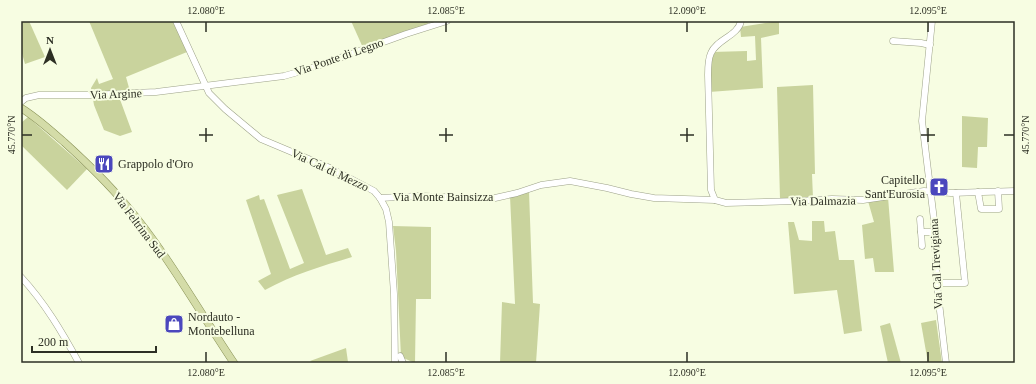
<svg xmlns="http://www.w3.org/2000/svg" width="1036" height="384" font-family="Georgia,serif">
<rect width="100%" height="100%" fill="#f7fde2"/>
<!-- green -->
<g fill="#c9d39d">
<polygon points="21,21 29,21 45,57 25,64 21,50"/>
<polygon points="89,21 174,21 187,52 126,77 131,95 118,94 132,132 120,136 104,130 94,105 91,88 97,78 99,84 113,79"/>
<polygon points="351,21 427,21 429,27 364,50"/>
<polygon points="779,21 779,34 761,38 763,88 709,92 712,52 747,51 747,61 756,60 755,36 741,37 740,27"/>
<polygon points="813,85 815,174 812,174 813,198 780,199 777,87"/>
<polygon points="962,116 988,118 987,147 978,147 977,168 962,167"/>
<polygon points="28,117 87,169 67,190 21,145 21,123"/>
<path d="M302,189l24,66 22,-7 4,9c-30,9 -60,18 -87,33l-7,-9 13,-7 -25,-74 13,-5 1,5 4,-1 26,70 14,-6 -27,-68z"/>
<polygon points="529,191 533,303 540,304 536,363 500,363 502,302 515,304 510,196"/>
<polygon points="888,197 894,272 875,272 873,258 865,259 862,225 874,222 868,201"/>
<polygon points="812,221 824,221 825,232 835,231 839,260 854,260 862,331 844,334 837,290 794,294 788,222 794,222 799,240 812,241"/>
<polygon points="393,226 431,227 431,299 416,299 415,363 401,357 396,251"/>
<polygon points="936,320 942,363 928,363 921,323"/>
<polygon points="890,323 901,363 888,363 880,326"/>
<polygon points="346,348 348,362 313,363 310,361"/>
</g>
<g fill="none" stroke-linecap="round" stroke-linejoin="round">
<defs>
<g id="minor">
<polyline points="176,21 209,93 225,109 261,139 330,168 374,191 380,198 386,209 389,222 394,294 395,363"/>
<path d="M741,21c-3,15 -24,18 -30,32 -3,6 -3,15 -3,22l3,115 4,10 11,3 72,-2 34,-2 31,1 61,-9 27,2 64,-2"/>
<polyline points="932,21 922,121 934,220 937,285 946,363"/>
<polyline points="893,41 921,43 930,45"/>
<polyline points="21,102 26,98 39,95 90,95 156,92 284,76 309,69 406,34 447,21"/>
<polyline points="978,192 981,209 999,209 998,191"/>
<polyline points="380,198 419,196 466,198 495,198 517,193 541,185 570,181 607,188 631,194 654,198 715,200"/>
<polyline points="920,219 921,232 934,232"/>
<polyline points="921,232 922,246"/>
<path d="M21,277c24,26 41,55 58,86"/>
<polyline points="936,283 965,283 956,193"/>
<polyline points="400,356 403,363"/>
</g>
<path id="major" d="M21,108c15,9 29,22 43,34 22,20 43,40 62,63 40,47 73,106 108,158"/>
</defs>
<!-- minor casing -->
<use href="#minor" stroke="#9ca188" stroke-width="7"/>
<!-- major casing -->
<use href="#major" stroke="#879054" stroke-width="8"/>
<!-- minor -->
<use href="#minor" stroke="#fff" stroke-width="6"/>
<!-- major -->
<use href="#major" stroke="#d4dca8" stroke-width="7"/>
</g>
<!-- ticks -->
<path fill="none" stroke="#2d2f24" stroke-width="1.5" d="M206,22v10M446,22v10M687,22v10M928,22v10M206,128v14M446,128v14M687,128v14M928,128v14M22,135h10M199,135h14M439,135h14M680,135h14M921,135h14M1004,135h10M206,352v10M446,352v10M687,352v10M928,352v10"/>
<!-- icons -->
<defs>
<symbol id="restaurant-square" viewBox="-11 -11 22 22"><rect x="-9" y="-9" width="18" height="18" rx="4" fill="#4b47bd" stroke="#f7fde2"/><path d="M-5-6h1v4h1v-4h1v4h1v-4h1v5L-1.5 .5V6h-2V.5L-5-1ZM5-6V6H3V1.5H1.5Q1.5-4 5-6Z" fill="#fff"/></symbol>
<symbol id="church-square" viewBox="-11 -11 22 22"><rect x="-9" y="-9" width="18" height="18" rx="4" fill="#4b47bd" stroke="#f7fde2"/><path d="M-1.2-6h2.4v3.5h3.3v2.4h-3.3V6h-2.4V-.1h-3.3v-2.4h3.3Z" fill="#fff"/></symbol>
<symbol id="shop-square" viewBox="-11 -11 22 22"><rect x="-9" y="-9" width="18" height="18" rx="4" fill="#4b47bd" stroke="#f7fde2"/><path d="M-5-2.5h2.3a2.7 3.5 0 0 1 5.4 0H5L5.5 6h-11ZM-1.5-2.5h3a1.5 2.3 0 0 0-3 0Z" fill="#fff"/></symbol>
</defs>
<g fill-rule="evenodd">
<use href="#restaurant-square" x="93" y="153" width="22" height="22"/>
<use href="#church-square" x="928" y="176" width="22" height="22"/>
<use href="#shop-square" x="163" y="313" width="22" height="22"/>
</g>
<g text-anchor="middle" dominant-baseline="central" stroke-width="4" stroke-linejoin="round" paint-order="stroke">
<!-- street labels -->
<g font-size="12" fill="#2d2f24" stroke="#f7fde2">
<text transform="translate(339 57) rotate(-19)">Via Ponte di Legno</text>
<text transform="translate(116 94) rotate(-2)">Via Argine</text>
<text transform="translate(330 170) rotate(25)">Via Cal di Mezzo</text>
<text x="443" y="197">Via Monte Bainsizza</text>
<text transform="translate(823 201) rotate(-1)">Via Dalmazia</text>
<text transform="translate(139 225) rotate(53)">Via Feltrina Sud</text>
<text transform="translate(936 264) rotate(-93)">Via Cal Trevigiana</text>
</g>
<!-- poi labels -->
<g font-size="12" fill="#2d2f24" stroke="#f7fde2" text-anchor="start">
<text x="118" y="164">Grappolo d'Oro</text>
<text x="925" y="180" text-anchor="end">Capitello<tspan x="925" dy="14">Sant'Eurosia</tspan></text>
<text x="188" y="317">Nordauto -<tspan x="188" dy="14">Montebelluna</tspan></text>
</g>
</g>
<!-- border -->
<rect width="1036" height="384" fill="none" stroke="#f7fde2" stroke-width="44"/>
<!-- north arrow -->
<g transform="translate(50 50)" stroke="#f7fde2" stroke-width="3" paint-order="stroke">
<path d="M0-3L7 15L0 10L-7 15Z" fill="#2d2f24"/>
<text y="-6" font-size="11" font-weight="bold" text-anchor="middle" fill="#2d2f24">N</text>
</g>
<!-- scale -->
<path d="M32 346v6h124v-6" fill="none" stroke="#2d2f24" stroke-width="2"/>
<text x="38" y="346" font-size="12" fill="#2d2f24" stroke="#f7fde2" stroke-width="3" paint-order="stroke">200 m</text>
<rect x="22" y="22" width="992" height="340" fill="none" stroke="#2d2f24" stroke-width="1.5"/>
<g font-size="10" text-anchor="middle" fill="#2d2f24">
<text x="206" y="14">12.080°E</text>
<text x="446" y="14">12.085°E</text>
<text x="687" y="14">12.090°E</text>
<text x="928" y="14">12.095°E</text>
<text transform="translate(11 135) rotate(-90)" y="4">45.770°N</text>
<text transform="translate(1025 135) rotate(-90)" y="4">45.770°N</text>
<text x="206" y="376">12.080°E</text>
<text x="446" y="376">12.085°E</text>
<text x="687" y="376">12.090°E</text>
<text x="928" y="376">12.095°E</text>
</g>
</svg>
